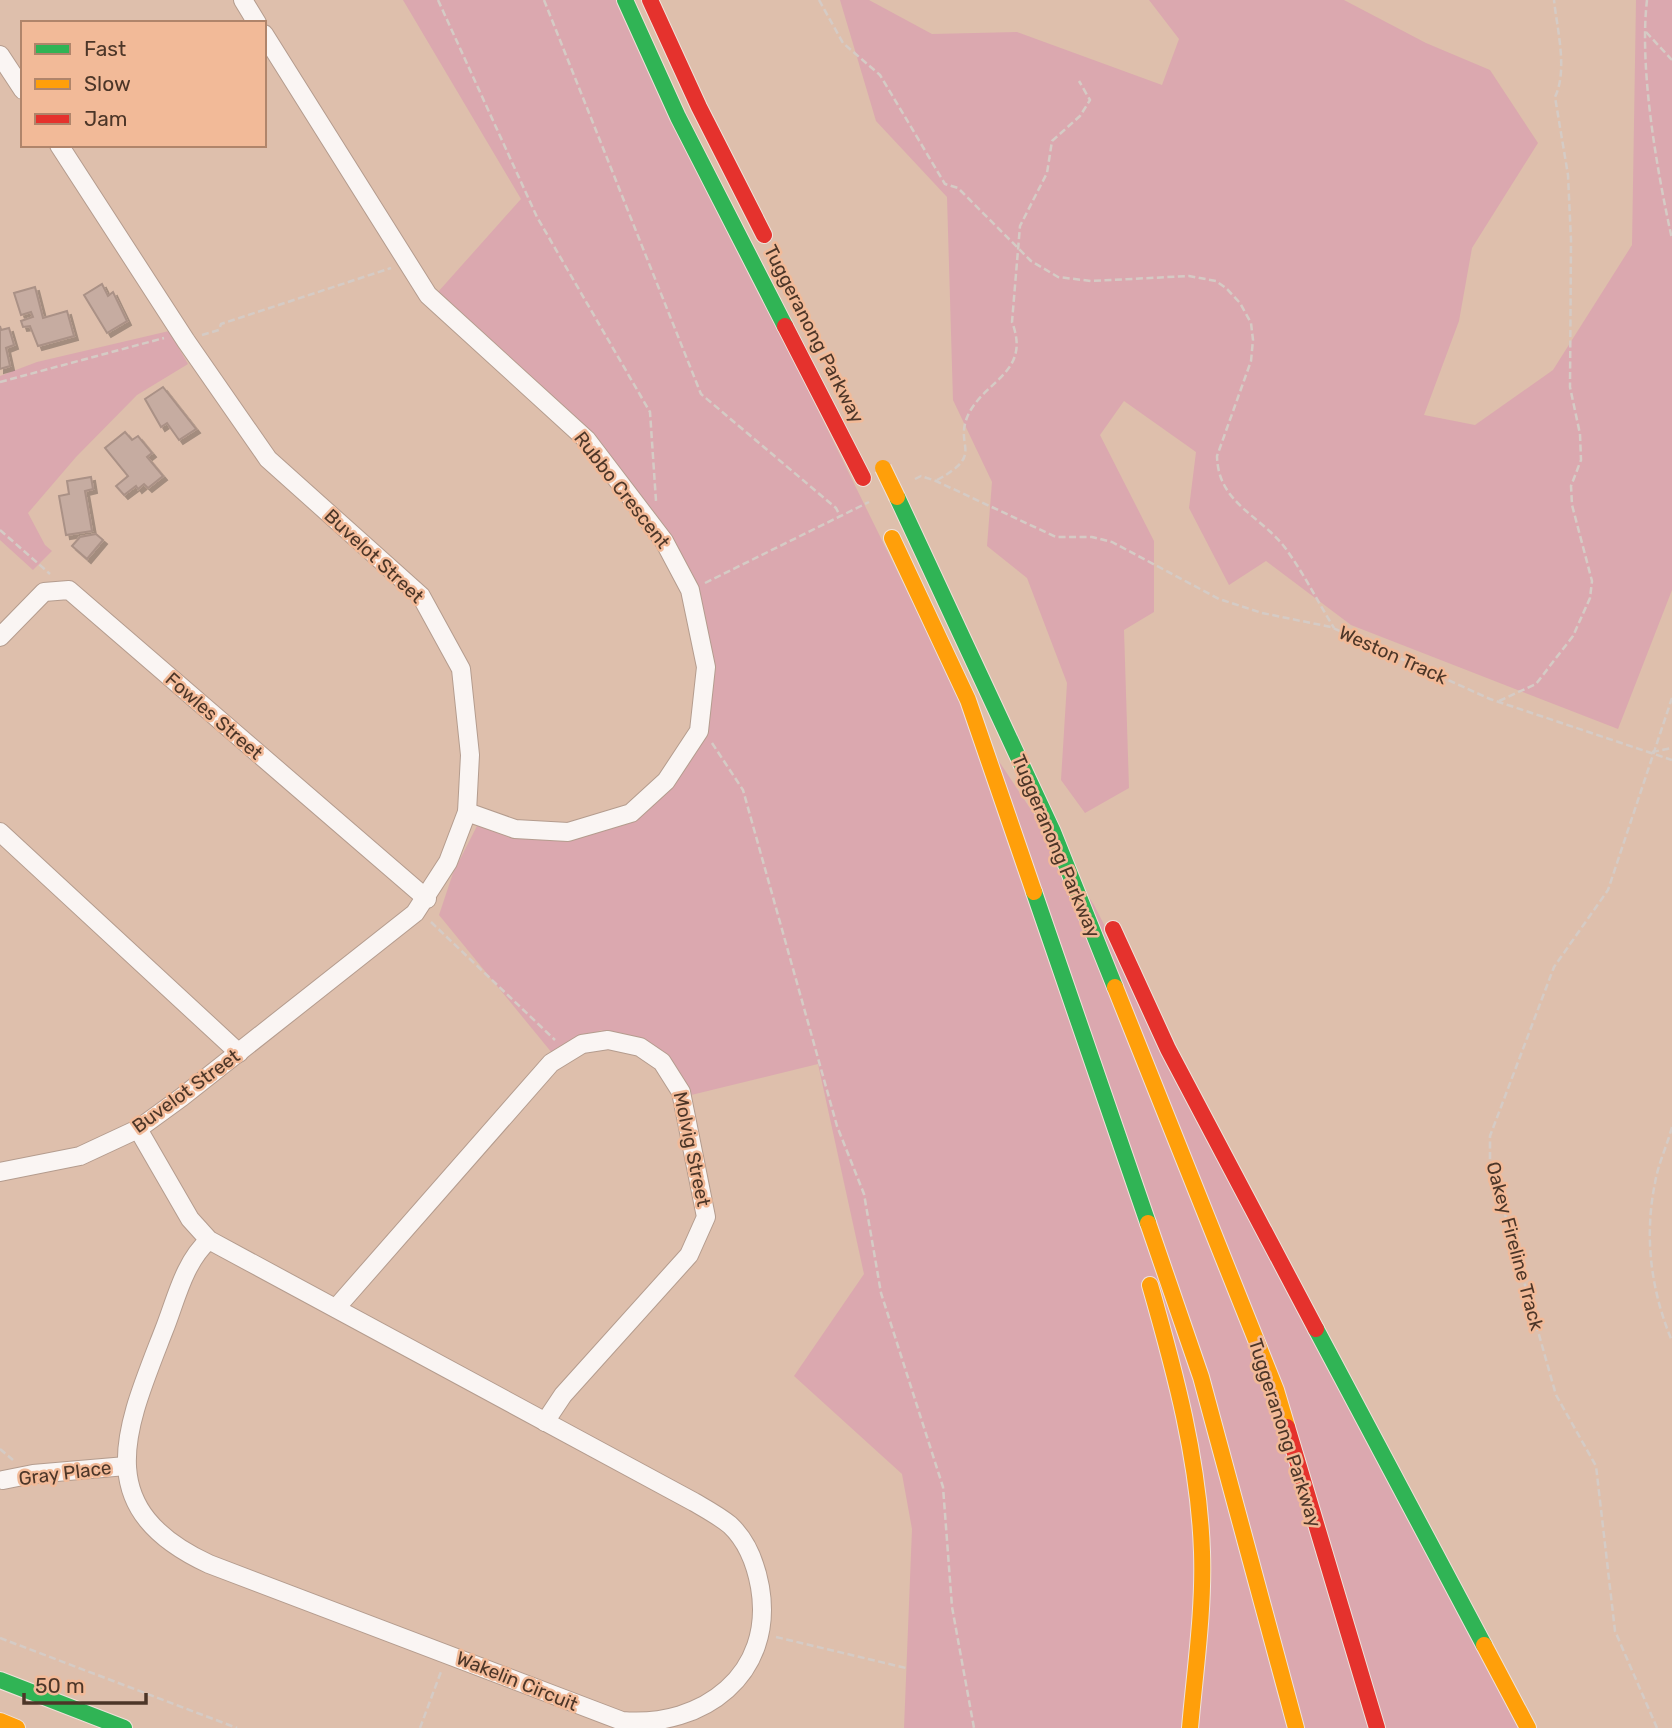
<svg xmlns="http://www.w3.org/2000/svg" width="1672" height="1728" font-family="Rubik,sans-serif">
<defs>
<filter id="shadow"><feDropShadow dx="4" dy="4" stdDeviation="0" flood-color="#0004"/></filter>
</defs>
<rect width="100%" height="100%" fill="#debfac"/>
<!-- green -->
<g fill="#dba8af">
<polygon points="403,0 616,0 967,713 1094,905 1518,1728 904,1728 912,1529 902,1474 794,1376 864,1274 818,1064 683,1097 645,1049 601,1030 552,1053 439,915 453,873 478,824 515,834 634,817 703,733 710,667 669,535 597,438 438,292 521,199"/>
<polygon points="840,0 869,0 932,34 1017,32 1162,85 1179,39 1149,0 1344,0 1426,43 1490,70 1538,143 1472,248 1459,321 1424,415 1475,425 1553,370 1632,245 1636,0 1672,0 1672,590 1618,729 1351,625 1266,561 1229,585 1189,508 1196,452 1124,401 1100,435 1154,541 1154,612 1124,630 1129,788 1085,813 1061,780 1067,683 1027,578 987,546 992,482 953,400 947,197 876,121"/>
<polygon points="169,331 188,364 137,395 76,457 28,513 45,545 52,551 33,570 0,540 0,376 37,362"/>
</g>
<!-- building -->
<g fill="#c6aca1" stroke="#aa9186" stroke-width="2" filter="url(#shadow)">
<polygon points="102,284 108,296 113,292 127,321 107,333 84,295"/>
<polygon points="35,287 43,318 67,311 74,336 38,346 30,326 23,327 21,321 33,317 31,312 21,315 14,293"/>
<polygon points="0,326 1,330 9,328 14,345 6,348 10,366 0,369"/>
<polygon points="163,387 196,429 179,440 167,423 161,427 145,399"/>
<polygon points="125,432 132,440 138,436 152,453 147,457 163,476 148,488 144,484 138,489 136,486 124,495 116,486 128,476 105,448"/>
<polygon points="91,477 93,489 85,491 92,531 66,535 59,496 69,494 67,481"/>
<polygon points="96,534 103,540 87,559 72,546 80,537"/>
</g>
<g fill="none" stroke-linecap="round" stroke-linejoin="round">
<defs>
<g id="street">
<polyline points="243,0 257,23"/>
<polyline points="264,34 428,295 587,440 664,541 690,590 706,667 699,731 666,781 631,813 568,832 515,829 467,812"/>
<polyline points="0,55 23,90"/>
<polyline points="0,637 44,592 69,590 427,899"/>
<polyline points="0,832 239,1053"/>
<path d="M138,1129l52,90 19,21c-25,22 -33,60 -45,90 -38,98 -76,178 45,234l413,157c81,7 153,-47 138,-134 -4,-22 -13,-46 -30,-62 -11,-9 -24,-16 -36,-23l-485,-262"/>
<polyline points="0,1172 80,1156 138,1129 182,1097 415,913 448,862 467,812 470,755 461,669 421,596 268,459 186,341 59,145"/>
<polyline points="336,1308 551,1063 582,1044 608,1040 640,1047 662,1062 681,1092 706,1217 689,1255 563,1395 545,1422"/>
<polyline points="3,1480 33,1474 126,1466"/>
</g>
<g id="fast">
<polyline points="625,0 678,117 785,326"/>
<polyline points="897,497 1053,832 1115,987"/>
<polyline points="1034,892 1148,1223"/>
<polyline points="1316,1329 1484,1645"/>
<polyline points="0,1680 124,1728"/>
</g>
<g id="slow">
<polyline points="892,538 968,700 1034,892"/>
<polyline points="1115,987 1276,1390 1287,1427"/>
<polyline points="1148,1223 1201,1377 1296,1728"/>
<path d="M1150,1285c25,87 49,176 52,267 2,59 -7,118 -12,176"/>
<polyline points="1484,1645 1528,1728"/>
<polyline points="0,1721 17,1728"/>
</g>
<g id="jam">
<polyline points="650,0 699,107 764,235"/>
<polyline points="785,326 863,478"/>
<polyline points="1113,929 1168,1049 1316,1329"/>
<polyline points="1287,1427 1377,1728"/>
</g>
</defs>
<!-- street casing -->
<use href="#street" stroke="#b49c8e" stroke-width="20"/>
<!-- fast casing -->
<use href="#fast" stroke="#f0e2da" stroke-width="18"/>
<!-- slow casing -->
<use href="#slow" stroke="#f0e2da" stroke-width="18"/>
<!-- jam casing -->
<use href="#jam" stroke="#f0e2da" stroke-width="18"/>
<!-- path -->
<g stroke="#d5cbc5" stroke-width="2.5" stroke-dasharray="7 3.5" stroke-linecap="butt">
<polyline points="438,0 537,217 650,412 656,501"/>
<polyline points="544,0 701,394 836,508 840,516"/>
<path d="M819,0l24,43 37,32 65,109 13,4 73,73 27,16 33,4 98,-5 27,5 10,7 14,15 11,20 2,17 -2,21 -34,95c1,48 44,59 69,93 18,25 32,53 48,79"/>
<path d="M1647,0c-8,69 10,171 25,239"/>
<polyline points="1646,32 1672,60"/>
<polyline points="202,335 219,330 221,324 391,268"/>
<polyline points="0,382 164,338"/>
<polyline points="915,479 921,476 936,481 1056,537 1092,537 1112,542 1219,599 1262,613 1331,627 1490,699 1672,760"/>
<path d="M937,480c50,-27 15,-33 32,-67 18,-34 62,-41 43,-91l8,-96 27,-53 5,-32 28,-25 10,-16 -11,-19"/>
<polyline points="0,530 50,574"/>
<polyline points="705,583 869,502"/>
<path d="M1499,701l37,-17 37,-48 17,-38 2,-17 -20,-76 -1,-19 10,-26 -1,-26 -10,-47 1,-147 -3,-65 -13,-78c13,-27 2,-68 -1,-97"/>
<polyline points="712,743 743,790 837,1126 864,1194 881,1293 943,1487 952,1607 974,1728"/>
<polyline points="1652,752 1672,748"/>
<polyline points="431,922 555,1040"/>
<path d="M1672,1127c-5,19 -14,37 -17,56 -11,54 -4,108 17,158"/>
<polyline points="0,1449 13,1460"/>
<polyline points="776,1637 906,1668"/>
<polyline points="0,1638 237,1728"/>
<polyline points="420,1728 442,1669"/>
<polyline points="1657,1728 1615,1631 1596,1466 1556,1395 1490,1161 1490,1136 1554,967 1608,890 1672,698"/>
</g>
<!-- street -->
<use href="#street" stroke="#faf5f3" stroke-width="18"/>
<!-- fast -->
<use href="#fast" stroke="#30b455" stroke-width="16"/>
<!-- slow -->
<use href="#slow" stroke="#ff9f0a" stroke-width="16"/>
<!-- jam -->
<use href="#jam" stroke="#e5322d" stroke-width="16"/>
<defs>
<polyline id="slow-bridge" points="883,468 897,497"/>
</defs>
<!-- slow-bridge casing -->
<use href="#slow-bridge" stroke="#f0e2da" stroke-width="18" stroke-linecap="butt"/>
<!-- slow-bridge -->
<use href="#slow-bridge" stroke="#ff9f0a" stroke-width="16"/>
</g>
<g text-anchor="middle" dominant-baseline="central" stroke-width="5" stroke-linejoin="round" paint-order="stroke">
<!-- street labels -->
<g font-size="19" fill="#4c3628" stroke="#f2ba98">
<text transform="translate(814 334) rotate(63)">Tuggeranong Parkway</text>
<text transform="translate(622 490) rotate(52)">Rubbo Crescent</text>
<text transform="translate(374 556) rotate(43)">Buvelot Street</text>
<text transform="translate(1393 655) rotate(24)">Weston Track</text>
<text transform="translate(214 716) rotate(41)">Fowles Street</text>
<text transform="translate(1056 846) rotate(67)">Tuggeranong Parkway</text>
<text transform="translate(186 1091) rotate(-36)">Buvelot Street</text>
<text transform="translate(692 1149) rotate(78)">Molvig Street</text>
<text transform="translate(1515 1246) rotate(75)">Oakey Fireline Track</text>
<text transform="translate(1285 1433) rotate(72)">Tuggeranong Parkway</text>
<text transform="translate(65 1473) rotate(-7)">Gray Place</text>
<text transform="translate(517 1681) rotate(22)">Wakelin Circuit</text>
</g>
</g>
<!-- legend -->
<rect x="21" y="21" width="245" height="126" fill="#f2ba98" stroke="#b0856b" stroke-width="2"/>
<rect x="35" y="44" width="35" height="10" fill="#30b455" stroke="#b0856b" stroke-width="2"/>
<text x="84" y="56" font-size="21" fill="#4c3628">Fast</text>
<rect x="35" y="79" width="35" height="10" fill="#ff9f0a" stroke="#b0856b" stroke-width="2"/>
<text x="84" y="91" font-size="21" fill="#4c3628">Slow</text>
<rect x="35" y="114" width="35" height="10" fill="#e5322d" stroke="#b0856b" stroke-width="2"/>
<text x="84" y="126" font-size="21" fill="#4c3628">Jam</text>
<!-- scale -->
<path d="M24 1693v10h122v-10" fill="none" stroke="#4c3628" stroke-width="3.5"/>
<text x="35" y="1693" font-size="21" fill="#4c3628" stroke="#f2ba98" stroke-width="5" paint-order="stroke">50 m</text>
</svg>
